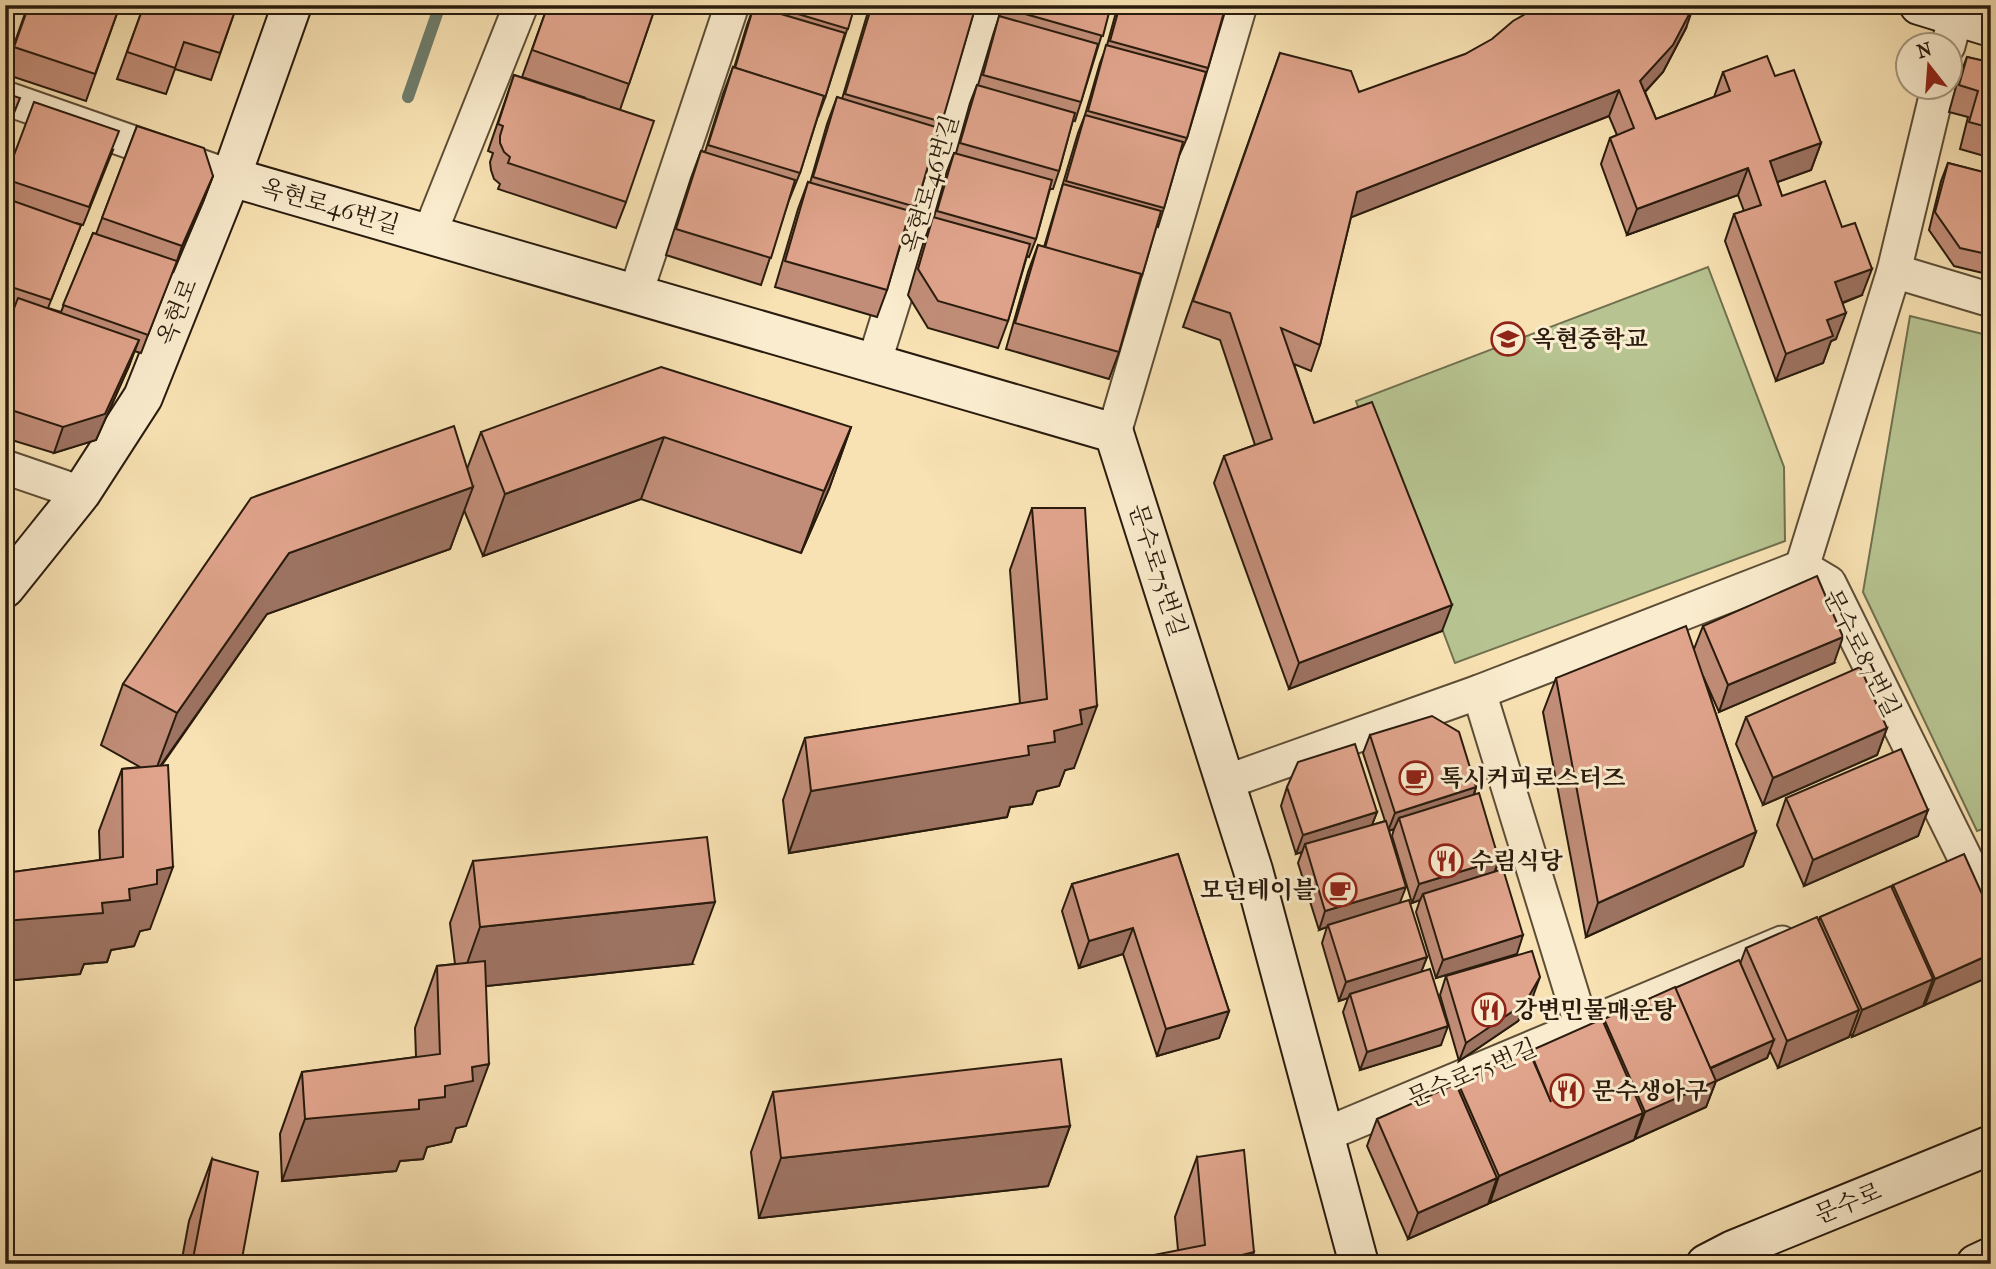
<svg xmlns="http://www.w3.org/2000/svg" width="1996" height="1269" font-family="'IM FELL French Canon','Noto Serif KR',serif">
<rect width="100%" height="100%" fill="#f8e2b3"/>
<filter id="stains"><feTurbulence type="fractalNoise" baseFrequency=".00286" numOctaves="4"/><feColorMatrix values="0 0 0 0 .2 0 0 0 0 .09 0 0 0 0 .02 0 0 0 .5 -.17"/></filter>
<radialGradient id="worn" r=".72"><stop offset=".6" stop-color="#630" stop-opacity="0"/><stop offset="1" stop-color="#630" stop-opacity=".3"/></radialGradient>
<!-- green -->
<g fill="#b7c491" stroke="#70704f" stroke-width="2">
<polygon points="1708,267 1784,467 1785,541 1455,663 1356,401"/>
<polygon points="1910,316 1991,336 1991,826 1977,831 1863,592"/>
</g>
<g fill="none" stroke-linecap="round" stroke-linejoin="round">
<!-- stream -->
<polyline stroke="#6f7d6c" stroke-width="12" points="408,97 440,5"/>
<defs>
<g id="street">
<polyline points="1948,46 1959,5"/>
<polyline points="1938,88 1894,271 1802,567 1829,583 1968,864 1991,915"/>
<polyline points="5,98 231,177"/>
<polyline points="429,235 521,5"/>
<polyline points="1894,271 1991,300"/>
<polyline points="635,295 732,5"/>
<polyline points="874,363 986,5"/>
<polyline points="1114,433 1240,5"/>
<polyline points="5,467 81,493"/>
<polyline points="1479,692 1582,1027"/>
<polyline points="1226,782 1479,692 1802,567"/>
<polyline points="1324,1135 1782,943"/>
</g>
<g id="secondary">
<polyline points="1919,5 1991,27"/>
<polyline points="231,177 1114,433 1253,870 1359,1264"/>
<polyline points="5,588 81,493 143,397 231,177 292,5"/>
<polyline points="1706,1264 1733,1250 1991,1145"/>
<polyline points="1976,1264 1991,1257"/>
</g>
</defs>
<!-- street casing -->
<use href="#street" stroke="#5d4d36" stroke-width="37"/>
<!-- secondary casing -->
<use href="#secondary" stroke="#291b0d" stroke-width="42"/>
<!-- street -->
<use href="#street" stroke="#faecce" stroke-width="33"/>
<!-- secondary -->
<use href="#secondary" stroke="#faecce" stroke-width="38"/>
</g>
<!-- wall -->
<g fill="#c18d78" stroke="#291b0d" stroke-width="2">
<polygon points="28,5 120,5 86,101 5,74 5,70"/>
<polygon points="144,5 237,5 211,80 175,69 166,94 117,79"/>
<polygon points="548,5 656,5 620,110 626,202 616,228 498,189 500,184 494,179 491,170 490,162 493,153 488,151 514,75 586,98 522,77"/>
<polygon points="757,5 855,5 825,98 818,117 818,116 800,173 789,200 761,285 666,255 691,178 701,151 705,152 723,94 733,67 734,68 747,25 754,6 757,7"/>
<polygon points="870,5 976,5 916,207 906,233 904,233 887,290 877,317 775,287 798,209 808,182 810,183 827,124 837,97 842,99"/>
<polygon points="1003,5 1111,5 1081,102 1075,121 1073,120 1059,171 1053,189 1050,189 1036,239 1029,257 1027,256 1008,321 998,348 928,328 908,295 923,244 933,217 934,217 947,171 954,153 956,153 970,103 977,85 978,85 993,35"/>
<polygon points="1118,5 1227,5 1187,138 1179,156 1164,208 1158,227 1156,226 1119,352 1109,379 1006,349 1028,272 1038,245 1044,247 1078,133 1085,115 1100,63 1107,45"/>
<polygon points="1686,28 1663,72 1645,92 1656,119 1714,97 1723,72 1775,76 1821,143 1811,170 1777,182 1782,196 1862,295 1843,303 1836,339 1831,341 1823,363 1776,381 1725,241 1734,214 1744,211 1738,195 1627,235 1601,164 1610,138 1617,135 1609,116 1351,217 1320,345 1311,371 1294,364 1314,423 1442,631 1289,689 1214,483 1224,456 1255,445 1220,340 1183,327 1280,53 1359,92"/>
<polygon points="1991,40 1991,158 1960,149 1968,117 1949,112 1957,83 1967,57 1983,61"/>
<polygon points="137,126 213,176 203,202 172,273 141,353 134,351 129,366 96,440 54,453 5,438 5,332 14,308 5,305 5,179 113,150 83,225 76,223 81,225 48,308 61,312 93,233 96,234"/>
<polygon points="1948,163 1991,174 1991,275 1954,266 1929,230 1941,181"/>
<polygon points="851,427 829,489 801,553 641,499 483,556 464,510 450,549 267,614 162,765 150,929 140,931 134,946 111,950 107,962 84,964 80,974 5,981 5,873 100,860 99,831 122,769 140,767 101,745 123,684 467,469 481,432"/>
<polygon points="1032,508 1074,768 1065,770 1059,786 1037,791 1032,804 1010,807 1007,817 789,853 783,800 805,738 1020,704 1010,570"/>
<polygon points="1703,626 1834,663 1719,712 1703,676 1756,832 1743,866 1586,937 1543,712 1556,678 1694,649"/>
<polygon points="1746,717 1887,728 1877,755 1763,805 1736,744"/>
<polygon points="1370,735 1476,787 1474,795 1499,860 1495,872 1517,954 1436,978 1416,912 1420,900 1412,903 1392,836 1394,829 1389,831 1400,903 1427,957 1421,972 1441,1045 1360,1070 1343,1012 1348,998 1339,1001 1322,943 1327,927 1319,930 1298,863 1302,852 1296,854 1281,806 1287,787 1377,812 1372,825 1385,821 1363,753"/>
<polygon points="1786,798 1928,810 1918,836 1804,886 1777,825"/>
<polygon points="1178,854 1229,1011 1219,1038 1157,1056 1123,954 1079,968 1062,911 1072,884"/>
<polygon points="473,861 692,964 486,986 466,1126 456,1128 451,1142 427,1147 423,1159 400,1161 396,1171 282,1181 280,1134 302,1072 416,1057 415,1028 437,966 455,964 450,923"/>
<polygon points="1893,885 1991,914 1925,1005 1924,1003 1923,1006 1852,1037 1850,1033 1849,1037 1778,1068 1770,1051 1767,1058 1716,1081 1706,1107 1635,1139 1635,1137 1634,1140 1490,1203 1489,1201 1488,1204 1408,1239 1367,1146 1377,1119 1457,1087 1458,1083 1530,1053 1530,1051 1603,1022 1604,1019 1675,988 1740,964 1746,948 1819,920 1820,917 1892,888"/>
<polygon points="1446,976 1533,996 1518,1021 1459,1061 1440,995"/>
<polygon points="773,1092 1070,1126 1048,1186 759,1218 751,1152"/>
<polygon points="1197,1157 1250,1264 1178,1250 1175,1217"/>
<polygon points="212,1159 241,1264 181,1264 189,1221"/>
</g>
<!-- shaded-wall -->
<g fill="#9d7362" stroke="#291b0d" stroke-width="2">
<polygon points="1694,5 1686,28 1663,72 1630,108 1640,81"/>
<polygon points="1619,90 1609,116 1347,219 1357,192"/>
<polygon points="1821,143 1811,170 1761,188 1770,161"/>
<polygon points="1748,168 1738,195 1627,235 1637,209"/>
<polygon points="213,176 203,202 173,273 182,246"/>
<polygon points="1872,269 1862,295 1826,309 1835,282"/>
<polygon points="1846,313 1836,339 1831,341 1823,363 1776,381 1786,354 1827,320"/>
<polygon points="139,340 129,366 96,440 54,453 63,427"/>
<polygon points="851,427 829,489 801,553 824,491"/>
<polygon points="664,437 641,499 483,556 505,494"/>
<polygon points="473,487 450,549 267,614 154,775 177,713 289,553"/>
<polygon points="1452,605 1442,631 1289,689 1299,663"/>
<polygon points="1843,637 1834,663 1719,712 1728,685"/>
<polygon points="1097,706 1074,768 1065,770 1059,786 1037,791 1032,804 1010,807 1007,817 789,853 811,791 1028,746 1054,731 1080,710"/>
<polygon points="1887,728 1877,755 1763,805 1773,778"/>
<polygon points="1476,787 1470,806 1399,818 1394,829 1388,831 1395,813"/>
<polygon points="1928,810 1918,836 1804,886 1813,860"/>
<polygon points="1377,812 1370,830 1305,844 1302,852 1296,854 1303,835"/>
<polygon points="1756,832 1743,866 1586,937 1598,903"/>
<polygon points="1499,860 1492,878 1423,894 1420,900 1412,903 1419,884"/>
<polygon points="173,867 150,929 140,931 134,946 111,950 107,962 84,964 80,974 5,981 5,921 102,903 129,889 157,870"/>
<polygon points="1406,887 1399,905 1328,925 1327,927 1319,930 1325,911"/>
<polygon points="715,902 692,964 458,989 480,927"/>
<polygon points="1133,928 1123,954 1079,968 1089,941"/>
<polygon points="1523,935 1517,954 1436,978 1443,960"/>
<polygon points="1991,954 1991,976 1925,1005 1935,979"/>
<polygon points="1427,957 1420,975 1350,994 1348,998 1339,1001 1346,982"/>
<polygon points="1540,977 1533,996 1518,1021 1459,1061 1466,1043"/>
<polygon points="1933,979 1923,1006 1852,1037 1862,1010"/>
<polygon points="1859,1010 1849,1037 1778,1068 1787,1041"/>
<polygon points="1229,1011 1219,1038 1157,1056 1166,1029"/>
<polygon points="1448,1026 1441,1045 1360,1070 1367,1052"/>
<polygon points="1774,1040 1767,1058 1716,1081 1706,1107 1635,1139 1645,1112 1709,1069"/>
<polygon points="489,1064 466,1126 456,1128 451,1142 427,1147 423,1159 400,1161 396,1171 282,1181 305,1119 419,1100 445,1086 472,1067"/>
<polygon points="1643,1113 1634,1140 1490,1203 1499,1176"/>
<polygon points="1070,1126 1048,1186 759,1218 781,1158"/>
<polygon points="1497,1178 1488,1204 1408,1239 1418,1213"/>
<polygon points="1254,1252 1250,1264 1235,1264 1238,1256"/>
</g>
<!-- building -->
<g fill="#e0a48c" stroke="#291b0d" stroke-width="2">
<polygon points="5,5 16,5 5,35"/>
<polygon points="29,5 120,5 95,74 14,47"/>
<polygon points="144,5 237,5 220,53 184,42 175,68 127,52"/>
<polygon points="548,5 656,5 629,84 532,50"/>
<polygon points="768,5 855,5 848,29"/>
<polygon points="872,5 976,5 942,122 845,94"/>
<polygon points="1005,5 1111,5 1103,36 1004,8"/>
<polygon points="1120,5 1226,5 1208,68 1110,41"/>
<polygon points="1541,5 1694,5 1673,45 1640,81 1656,119 1730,91 1723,72 1767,56 1775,76 1794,70 1821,143 1770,161 1782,196 1825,181 1842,227 1855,223 1872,269 1835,282 1846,313 1827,320 1833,336 1786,354 1734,214 1761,205 1748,168 1637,209 1610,138 1634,128 1619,90 1357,192 1320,345 1281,328 1314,423 1372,402 1452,605 1299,663 1224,456 1272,439 1230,313 1193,301 1280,53 1351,71 1359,92 1465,54 1492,39 1513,21"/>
<polygon points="754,6 845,33 825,98 823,98 824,96 735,68"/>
<polygon points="999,16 1098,44 1081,102 983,75"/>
<polygon points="1991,41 1991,128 1969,122 1978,91 1959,85 1967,57 1985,61"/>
<polygon points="1106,45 1206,72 1187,138 1088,111"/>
<polygon points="733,67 824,96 800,173 708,145"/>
<polygon points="514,75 654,121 626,202 508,163 510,157 504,152 500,143 500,136 503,126 498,124"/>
<polygon points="977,85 1075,113 1059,171 960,143"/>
<polygon points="5,93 20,98 5,135"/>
<polygon points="837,97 939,128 916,207 813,177"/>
<polygon points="34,102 119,131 89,207 5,179"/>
<polygon points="1085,115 1183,142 1164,208 1066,181"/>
<polygon points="137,126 204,148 213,176 182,246 102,218"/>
<polygon points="701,151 795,180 771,258 676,229"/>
<polygon points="954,153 1052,180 1036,239 937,211"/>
<polygon points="1948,163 1991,174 1991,255 1960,248 1935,212"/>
<polygon points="808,182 910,211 887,290 785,261"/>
<polygon points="1063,184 1161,211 1142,276 1140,276 1141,274 1045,248"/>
<polygon points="5,198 81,225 51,300 5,285"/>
<polygon points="933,217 1030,244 1008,321 938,301 918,269"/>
<polygon points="93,233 177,261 148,335 63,305"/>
<polygon points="1038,245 1141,274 1119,352 1015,323"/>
<polygon points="18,298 139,340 105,414 63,427 5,408 5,332"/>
<polygon points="661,367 851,427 824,491 664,437 505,494 481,432"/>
<polygon points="454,426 473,487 289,553 177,713 123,684 251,498"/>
<polygon points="1032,508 1085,508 1097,706 1080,710 1082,724 1054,731 1055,742 1028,746 1029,755 811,791 805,738 1047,699"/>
<polygon points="1817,576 1843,637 1728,685 1703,626"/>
<polygon points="1686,626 1756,832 1598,903 1556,678"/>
<polygon points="1860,667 1887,728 1773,778 1746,717"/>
<polygon points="1432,716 1459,732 1476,787 1395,813 1370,735"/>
<polygon points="1355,744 1377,812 1303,835 1287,787 1298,762"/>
<polygon points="1901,749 1928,810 1813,860 1786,798"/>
<polygon points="168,765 173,867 157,870 157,884 129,889 130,900 102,903 103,913 5,921 5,873 123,857 122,769"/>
<polygon points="1479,793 1499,860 1419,884 1399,818"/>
<polygon points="1386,821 1406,887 1325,911 1305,844"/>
<polygon points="707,837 715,902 480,927 473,861"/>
<polygon points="1178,854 1229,1011 1166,1029 1133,928 1089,941 1072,884"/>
<polygon points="1964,854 1991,914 1991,954 1935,979 1893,885"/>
<polygon points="1503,869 1523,935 1443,960 1423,894"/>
<polygon points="1891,886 1933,979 1862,1010 1820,917"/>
<polygon points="1409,900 1427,957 1346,982 1328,925"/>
<polygon points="1817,917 1859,1010 1787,1041 1746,948"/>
<polygon points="1532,951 1540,977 1525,1003 1466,1043 1446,976"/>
<polygon points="1739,960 1774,1040 1710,1068 1675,988"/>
<polygon points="485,961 489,1064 472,1067 473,1081 445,1086 445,1097 419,1100 419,1109 305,1119 302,1072 440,1054 437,966"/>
<polygon points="1430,969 1448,1026 1367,1052 1350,994"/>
<polygon points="1675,987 1716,1081 1645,1112 1604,1019"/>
<polygon points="1602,1019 1643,1113 1499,1176 1458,1083 1529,1051 1551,1102 1530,1051"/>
<polygon points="1061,1059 1070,1126 781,1158 773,1092"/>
<polygon points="1456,1084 1497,1178 1418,1213 1377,1119"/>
<polygon points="1244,1150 1254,1252 1238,1256 1239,1264 1108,1264 1205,1245 1197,1157"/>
<polygon points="212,1159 258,1172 241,1264 192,1264"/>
</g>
<!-- icons -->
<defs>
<symbol id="school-ring" viewBox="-11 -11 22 22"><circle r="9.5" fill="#faecce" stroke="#8f2418" stroke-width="1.5"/><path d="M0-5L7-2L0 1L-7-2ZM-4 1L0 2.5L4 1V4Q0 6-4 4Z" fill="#8f2418"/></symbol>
<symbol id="cafe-ring" viewBox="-11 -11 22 22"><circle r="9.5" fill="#faecce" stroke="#8f2418" stroke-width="1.5"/><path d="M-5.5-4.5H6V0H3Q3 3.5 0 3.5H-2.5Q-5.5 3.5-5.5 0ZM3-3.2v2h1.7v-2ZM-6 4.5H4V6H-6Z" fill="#8f2418"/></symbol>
<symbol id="restaurant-ring" viewBox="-11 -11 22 22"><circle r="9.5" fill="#faecce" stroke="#8f2418" stroke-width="1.5"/><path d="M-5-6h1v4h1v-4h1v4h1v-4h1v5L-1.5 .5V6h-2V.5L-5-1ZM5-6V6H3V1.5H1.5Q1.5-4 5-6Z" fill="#8f2418"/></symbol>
</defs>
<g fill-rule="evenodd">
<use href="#school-ring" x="1489" y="320" width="38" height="38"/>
<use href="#cafe-ring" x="1397" y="759" width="38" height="38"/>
<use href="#restaurant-ring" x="1427" y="842" width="38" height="38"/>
<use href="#cafe-ring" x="1321" y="871" width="38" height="38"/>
<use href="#restaurant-ring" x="1470" y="991" width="38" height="38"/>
<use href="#restaurant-ring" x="1548" y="1072" width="38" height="38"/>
</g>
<g text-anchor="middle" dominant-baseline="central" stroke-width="6" stroke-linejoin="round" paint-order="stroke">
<!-- street labels -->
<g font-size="24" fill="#291b0d" stroke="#faecce">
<text transform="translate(930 184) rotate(-73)">옥현로46번길</text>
<text transform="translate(330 206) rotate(16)">옥현로46번길</text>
<text transform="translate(177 312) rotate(-68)">옥현로</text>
<text transform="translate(1158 570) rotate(72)">문수로75번길</text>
<text transform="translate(1862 653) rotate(63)">문수로87번길</text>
<text transform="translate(1472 1073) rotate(-23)">문수로75번길</text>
<text transform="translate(1848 1203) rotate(-22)">문수로</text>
</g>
<!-- poi labels -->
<g font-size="24" font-weight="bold" fill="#291b0d" stroke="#faecce" text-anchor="start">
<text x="1532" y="339">옥현중학교</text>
<text x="1440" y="778">톡시커피로스터즈</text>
<text x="1470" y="861">수림식당</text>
<text x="1316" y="890" text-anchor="end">모던테이블</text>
<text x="1514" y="1010">강변민물매운탕</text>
<text x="1592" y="1091">문수생아구</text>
</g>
</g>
<!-- margin -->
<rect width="1996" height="1269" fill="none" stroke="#f8e2b3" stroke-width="28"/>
<rect x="7" y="7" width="1982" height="1255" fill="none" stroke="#291b0d" stroke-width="3.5"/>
<rect x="14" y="14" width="1968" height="1241" fill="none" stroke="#291b0d" stroke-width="2"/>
<!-- north arrow -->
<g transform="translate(1929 66) rotate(343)"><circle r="33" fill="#faecce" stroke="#a69881" stroke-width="2"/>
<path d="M0-5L12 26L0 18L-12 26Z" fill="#8f2418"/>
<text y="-10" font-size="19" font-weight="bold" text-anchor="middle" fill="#291b0d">N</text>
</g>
<rect width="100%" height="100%" filter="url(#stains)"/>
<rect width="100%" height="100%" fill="url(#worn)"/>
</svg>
